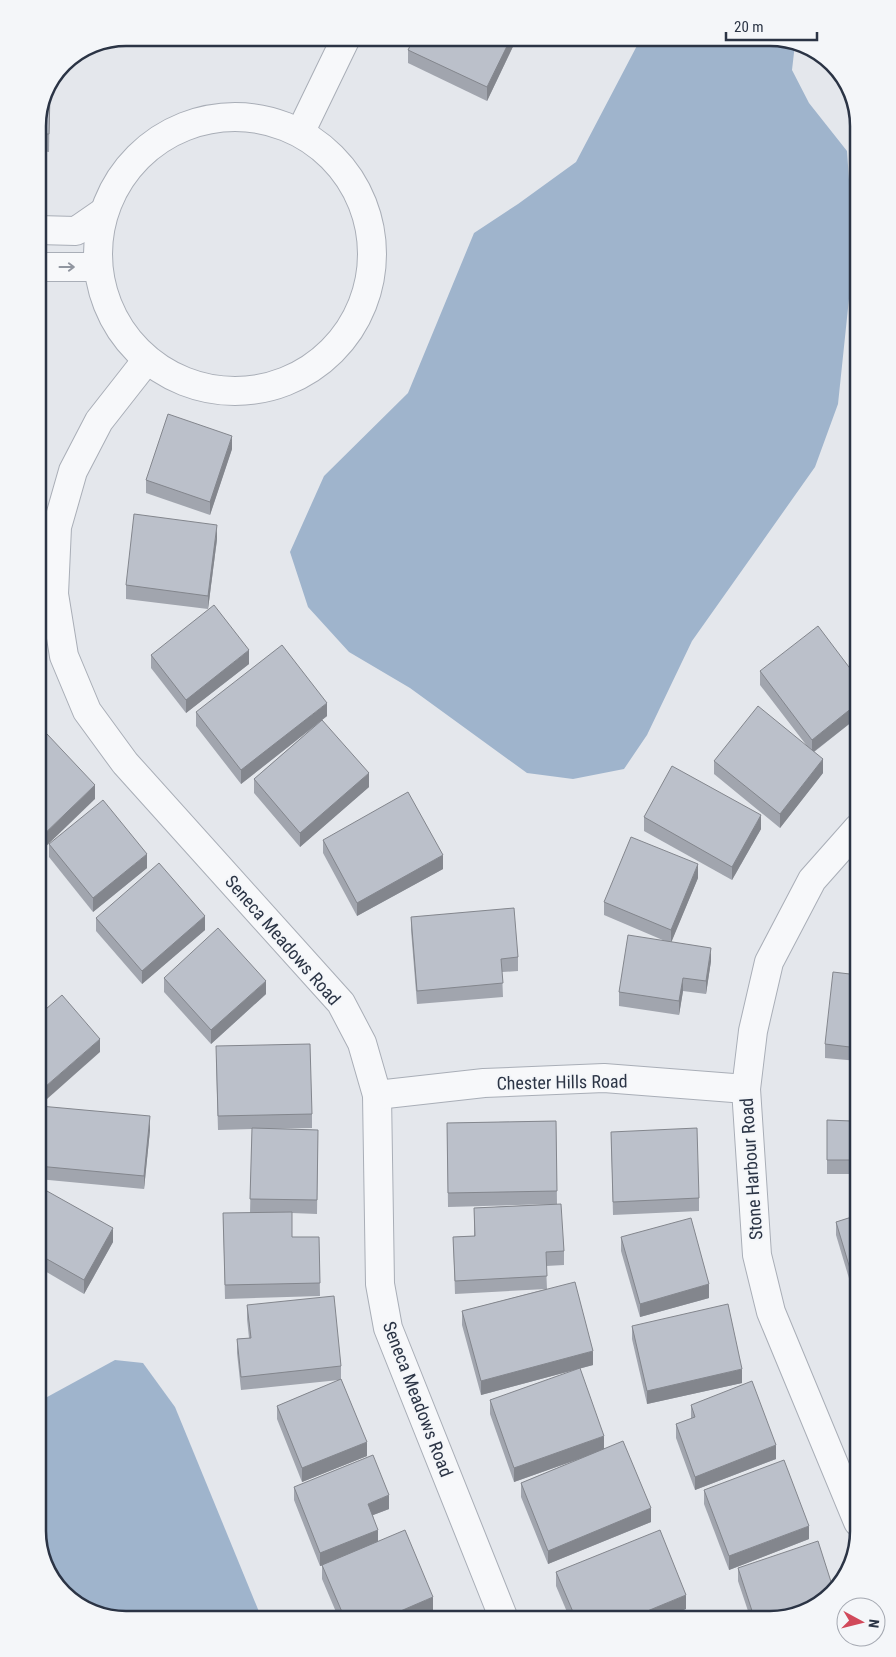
<svg xmlns="http://www.w3.org/2000/svg" width="896" height="1657" font-family="'Roboto Condensed',sans-serif">
<rect width="100%" height="100%" fill="#e4e7ec"/>
<!-- water -->
<g fill="#9fb4cc">
<polygon points="641,38 776,38 795,44 792,70 809,103 847,151 854,251 838,404 815,467 692,641 647,735 624,769 573,779 527,773 410,688 349,652 308,607 290,552 324,476 408,393 474,233 518,204 576,162"/>
<polygon points="115,1360 143,1363 175,1407 262,1619 121,1619 77,1604 44,1565 38,1530 38,1402"/>
</g>
<g fill="none" stroke-linecap="round" stroke-linejoin="round">
<defs>
<g id="minor">
<circle cx="235" cy="254" r="137"/>
<polyline points="301,131 346,38"/>
<polyline points="38,230 76,231 102,213"/>
<polyline points="38,267 97,267"/>
<polyline points="146,361 99,421 73,471 57,527 54,594 64,656 87,711 125,763 341,1003 362,1043 377,1095 380,1284 388,1328 504,1619"/>
<polyline points="377,1095 484,1083 604,1078 746,1089"/>
<polyline points="858,1522 771,1312 757,1255 746,1089 753,1031 769,962 812,880 858,828"/>
</g>
</defs>
<!-- minor casing -->
<use href="#minor" stroke="#a9aeb7" stroke-width="30"/>
<!-- minor -->
<use href="#minor" stroke="#f7f8fa" stroke-width="28"/>
</g>
<!-- wall -->
<g fill="#a1a5ae">
<polygon points="517,38 487,101 408,63 408,50"/>
<polygon points="50,93 49,152 38,151 38,121"/>
<polygon points="232,449 210,515 146,493 146,480"/>
<polygon points="217,539 208,609 126,599 126,585"/>
<polygon points="858,589 858,636 853,603 853,590"/>
<polygon points="151,655 249,664 186,713 151,668"/>
<polygon points="760,671 858,717 814,752 823,773 780,828 714,774 714,761 807,746 760,685"/>
<polygon points="196,712 327,716 322,720 369,787 300,847 254,793 254,779 315,726 241,784 196,726"/>
<polygon points="644,817 761,829 732,880 644,831"/>
<polygon points="323,840 443,869 357,916 323,853"/>
<polygon points="49,844 147,868 93,912 49,857"/>
<polygon points="698,878 671,942 711,961 706,994 683,991 679,1015 619,1006 619,992 665,941 604,915 604,902"/>
<polygon points="411,917 518,957 518,971 502,972 503,997 417,1004 411,930"/>
<polygon points="96,918 205,930 142,984 96,931"/>
<polygon points="858,975 858,1061 825,1058 825,1044"/>
<polygon points="164,978 266,994 211,1044 164,992"/>
<polygon points="216,1059 312,1114 312,1128 264,1129 318,1130 317,1214 292,1213 292,1237 319,1237 320,1296 225,1299 223,1213 250,1213 252,1129 218,1130"/>
<polygon points="858,1091 858,1174 827,1174 827,1120 851,1121"/>
<polygon points="556,1121 557,1204 564,1251 564,1265 546,1266 547,1289 593,1365 481,1395 462,1325 462,1311 546,1289 455,1294 453,1237 474,1236 474,1208 552,1204 448,1207 447,1123"/>
<polygon points="150,1130 144,1189 38,1179 38,1134"/>
<polygon points="611,1132 699,1198 699,1211 613,1215"/>
<polygon points="38,1186 113,1242 84,1294 38,1267"/>
<polygon points="858,1215 858,1305 857,1305 836,1235 836,1222"/>
<polygon points="621,1237 709,1298 640,1317 621,1251"/>
<polygon points="247,1305 341,1366 341,1379 367,1456 302,1482 277,1419 277,1406 339,1380 241,1390 237,1353 237,1339 249,1338 247,1319"/>
<polygon points="632,1326 742,1383 647,1404 632,1339"/>
<polygon points="490,1400 604,1449 651,1522 548,1564 521,1497 521,1483 582,1458 514,1482 490,1414"/>
<polygon points="691,1405 776,1459 695,1490 676,1438 676,1424 691,1419"/>
<polygon points="294,1487 389,1509 373,1515 378,1541 433,1611 413,1619 339,1619 322,1579 322,1566 320,1566 294,1500"/>
<polygon points="704,1490 809,1539 729,1570 704,1504"/>
<polygon points="738,1568 769,1620 751,1620 738,1581"/>
<polygon points="556,1572 686,1609 661,1619 570,1619 556,1586"/>
</g>
<!-- shaded-wall -->
<g fill="#83868d">
<polygon points="511,38 517,38 487,101 487,87"/>
<polygon points="232,436 232,449 210,515 210,502"/>
<polygon points="217,525 217,539 208,609 208,596"/>
<polygon points="249,650 249,664 186,713 186,700"/>
<polygon points="327,703 327,716 241,784 241,770"/>
<polygon points="858,703 858,717 812,753 812,740"/>
<polygon points="41,725 41,738 38,740 38,726"/>
<polygon points="823,759 823,773 780,828 780,814"/>
<polygon points="369,773 369,787 300,847 300,833"/>
<polygon points="95,785 95,799 38,854 38,840"/>
<polygon points="761,815 761,829 732,880 732,867"/>
<polygon points="147,854 147,868 93,912 93,898"/>
<polygon points="443,855 443,869 357,916 357,903"/>
<polygon points="698,864 698,878 671,943 671,930"/>
<polygon points="205,916 205,930 142,984 142,971"/>
<polygon points="711,948 711,961 706,994 706,981"/>
<polygon points="683,978 683,991 679,1015 679,1001"/>
<polygon points="266,981 266,994 211,1044 211,1030"/>
<polygon points="100,1039 100,1052 38,1107 38,1093"/>
<polygon points="150,1116 150,1130 144,1189 144,1176"/>
<polygon points="113,1228 113,1242 84,1294 84,1280"/>
<polygon points="709,1284 709,1298 640,1317 640,1304"/>
<polygon points="858,1291 858,1305 857,1305 857,1292"/>
<polygon points="593,1351 593,1365 481,1395 481,1381"/>
<polygon points="742,1369 742,1383 647,1404 647,1391"/>
<polygon points="604,1436 604,1450 514,1482 514,1468"/>
<polygon points="367,1442 367,1456 302,1482 302,1468"/>
<polygon points="776,1445 776,1459 695,1490 695,1477"/>
<polygon points="389,1495 389,1509 368,1517 368,1504"/>
<polygon points="651,1508 651,1522 548,1564 548,1551"/>
<polygon points="809,1526 809,1539 729,1570 729,1556"/>
<polygon points="378,1530 378,1543 320,1566 320,1553"/>
<polygon points="686,1595 686,1609 661,1619 628,1619"/>
<polygon points="433,1597 433,1611 413,1619 382,1619"/>
</g>
<!-- building -->
<g fill="#bbc0ca" stroke="#83868d">
<polygon points="414,38 511,38 487,87 408,50"/>
<polygon points="50,94 49,134 38,134 38,121"/>
<polygon points="168,414 232,436 210,502 146,480"/>
<polygon points="134,514 217,525 208,596 126,585"/>
<polygon points="858,589 858,623 853,590"/>
<polygon points="214,605 249,650 186,700 151,655"/>
<polygon points="818,626 858,679 858,703 812,740 760,671"/>
<polygon points="282,645 327,703 241,770 196,712"/>
<polygon points="758,706 823,759 780,814 714,761"/>
<polygon points="38,713 41,725 38,726"/>
<polygon points="322,720 369,773 300,833 254,779"/>
<polygon points="47,734 95,785 38,840 38,742"/>
<polygon points="672,766 761,815 732,867 644,817"/>
<polygon points="408,792 443,855 357,903 323,840"/>
<polygon points="103,800 147,854 93,898 49,844"/>
<polygon points="631,837 698,864 671,930 604,902"/>
<polygon points="159,863 205,916 142,971 96,918"/>
<polygon points="514,908 518,957 501,959 503,983 417,991 411,917"/>
<polygon points="218,928 266,981 211,1030 164,978"/>
<polygon points="628,935 711,948 706,981 683,978 679,1001 619,992"/>
<polygon points="833,972 858,975 858,1048 825,1044"/>
<polygon points="62,995 100,1039 38,1093 38,1016"/>
<polygon points="310,1044 312,1114 218,1116 216,1046"/>
<polygon points="851,1091 858,1091 858,1160 827,1160 827,1120 851,1121"/>
<polygon points="40,1106 150,1116 144,1176 38,1166 38,1134"/>
<polygon points="556,1121 557,1191 448,1193 447,1123"/>
<polygon points="252,1128 318,1130 317,1200 250,1199"/>
<polygon points="697,1128 699,1198 613,1202 611,1132"/>
<polygon points="38,1186 113,1228 84,1280 38,1254"/>
<polygon points="561,1204 564,1251 546,1252 547,1276 455,1281 453,1237 475,1236 474,1208"/>
<polygon points="292,1212 292,1237 319,1237 320,1283 225,1285 223,1213"/>
<polygon points="858,1215 858,1291 857,1292 836,1222"/>
<polygon points="691,1218 709,1284 640,1304 621,1237"/>
<polygon points="575,1282 593,1351 481,1381 462,1311"/>
<polygon points="334,1296 341,1366 241,1377 237,1339 251,1338 247,1305"/>
<polygon points="728,1304 742,1369 647,1391 632,1326"/>
<polygon points="580,1368 604,1436 514,1468 490,1400"/>
<polygon points="341,1379 367,1442 302,1468 277,1406"/>
<polygon points="752,1381 776,1445 695,1477 676,1424 695,1417 691,1405"/>
<polygon points="623,1441 651,1508 548,1551 521,1483"/>
<polygon points="373,1455 389,1495 368,1504 378,1530 320,1553 294,1487"/>
<polygon points="784,1460 809,1526 729,1556 704,1490"/>
<polygon points="405,1530 433,1597 382,1619 345,1619 322,1565"/>
<polygon points="660,1530 686,1595 628,1619 576,1619 556,1572"/>
<polygon points="818,1541 833,1588 804,1613 769,1620 755,1620 738,1568"/>
</g>
<!-- one-way arrows -->
<defs><path id="oneway-shaft" d="M-6 0H5M1.5-3L5.5 0L1.5 3" fill="none" stroke-width="1.6" stroke-linecap="round" stroke-linejoin="round" transform="scale(1.25)"/></defs>
<use stroke="#9196a0" href="#oneway-shaft" transform="translate(67 267)"/>
<g text-anchor="middle" dominant-baseline="central" stroke-width="4" stroke-linejoin="round" paint-order="stroke">
<!-- street labels -->
<g font-size="18" fill="#2b3445" stroke="#f4f6f9">
<text transform="translate(283 940) rotate(49)">Seneca Meadows Road</text>
<text transform="translate(562 1082) rotate(-1)">Chester Hills Road</text>
<text transform="translate(751 1169) rotate(-94)">Stone Harbour Road</text>
<text transform="translate(418 1399) rotate(69)">Seneca Meadows Road</text>
</g>
</g>
<!-- crop -->
<path d="M0 0H896V1657H0ZM126 46H770A80 80 0 0 1 850 126V1531A80 80 0 0 1 770 1611H126A80 80 0 0 1 46 1531V126A80 80 0 0 1 126 46Z" fill="#f4f6f9" fill-rule="evenodd"/>
<path fill="none" stroke="#2b3445" stroke-width="2.5" d="M126 46H770A80 80 0 0 1 850 126V1531A80 80 0 0 1 770 1611H126A80 80 0 0 1 46 1531V126A80 80 0 0 1 126 46Z"/>
<!-- north arrow -->
<g transform="translate(861 1622) rotate(97)"><circle r="24" fill="#f4f6f9" stroke="#a4a8b1"/>
<path d="M0-4L9 19L0 12L-9 19Z" fill="#d1495b"/>
<text y="-8" font-size="14" font-weight="bold" text-anchor="middle" fill="#2b3445">N</text>
</g>
<!-- scale -->
<path d="M726 32v8h91v-8" fill="none" stroke="#2b3445" stroke-width="2.5"/>
<text x="734" y="32" font-size="15" fill="#2b3445" stroke="#f4f6f9" stroke-width="4" paint-order="stroke">20 m</text>
</svg>
